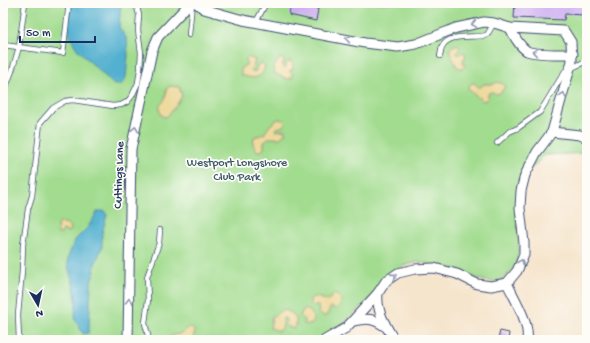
<svg xmlns="http://www.w3.org/2000/svg" width="590" height="343" font-family="'Gochi Hand',sans-serif">
<rect width="100%" height="100%" fill="#fdfcf7"/>
<filter id="ink" filterUnits="userSpaceOnUse"><feTurbulence type="fractalNoise" baseFrequency=".025" numOctaves="2"/><feDisplacementMap in="SourceGraphic" scale="8" xChannelSelector="R" yChannelSelector="G"/><feConvolveMatrix kernelMatrix="1 2 1 2 8 2 1 2 1" color-interpolation-filters="sRGB"/></filter>
<filter id="wash" filterUnits="userSpaceOnUse"><feTurbulence type="fractalNoise" baseFrequency=".012" numOctaves="4" result="noise"/><feDisplacementMap in="SourceGraphic" scale="16" xChannelSelector="R" yChannelSelector="G"/><feGaussianBlur stdDeviation="0.9" result="paint"/><feColorMatrix in="noise" values="0 0 0 0 0 0 0 0 0 0 0 0 0 0 0 0 0 1.4 0 .05"/><feComposite in="paint" operator="in"/></filter>
<g filter="url(#wash)">
<rect width="100%" height="100%" fill="#f6e5cd"/>
<!-- green -->
<polygon fill="#a2dc8f" stroke="#5e8676" points="3,3 587,3 587,153 545,155 525,174 516,202 519,251 516,266 504,279 493,282 481,280 455,269 418,262 403,266 345,323 321,340 3,340"/>
<!-- sand -->
<g fill="#eeda9e" stroke="#84847e">
<path d="M458,44l2,4 -4,5 3,2 3,-3 3,1 1,2 -3,6 2,5 -3,3 -6,-3c-2,-9 -14,-17 2,-22z"/>
<path d="M248,57l7,3 -1,5 -3,5 1,2 4,-1v-4l5,-4 2,1 2,2c-3,14 -13,13 -24,9v-7l5,-3v-6z"/>
<polygon points="280,58 284,60 284,62 282,65 284,68 285,68 287,62 291,61 293,63 293,69 289,71 293,74 292,78 287,79 274,73 273,68"/>
<path d="M498,82l6,3 1,2 -5,6 -3,1c-4,-1 -6,-4 -9,0v5l-5,2 -14,-11 -1,-3 4,-4h3l4,5 5,-4h9z"/>
<path d="M170,86l9,1 3,9c-2,4 -13,19 -16,21l-4,-1c-7,-13 1,-10 3,-18 1,-3 1,-7 2,-10z"/>
<polygon points="278,119 284,120 285,124 284,126 277,128 275,131 285,130 285,134 280,138 268,138 264,142 264,149 261,151 257,151 253,144 254,137 264,134 270,125"/>
<path d="M60,223c5,0 8,0 11,5l-1,3 -3,1 -4,-2 -2,4h-3l-1,-8z"/>
<path d="M333,294l6,2c4,5 2,11 -4,13l-4,-2 -1,1 -3,7 -3,1 -5,-2 -1,-8 -8,-1v-5l3,-3 7,1 8,3z"/>
<path d="M305,309c6,1 8,6 9,11l-3,5 -7,-1 1,-3 -5,-5 3,-6z"/>
<path d="M282,310c11,1 18,8 12,19l-8,-3 1,-4 -2,-4h-2c0,5 1,10 -4,13l-9,-3 2,-11z"/>
<path d="M189,327c8,3 6,7 3,13h-7l-2,-1 -2,1h-10v-4l11,-3z"/>
</g>
<!-- water -->
<g fill="#52b0d0" stroke="#367097">
<path d="M71,3h50l-2,24 8,12 1,17 -2,21c-2,7 -5,8 -12,8l-36,-35c-14,-20 -10,-24 -7,-47z"/>
<polygon points="98,211 104,211 107,215 102,233 102,248 94,266 95,271 91,282 89,330 88,333 83,334 75,319 76,299 74,286 68,266 68,257 75,240 88,227"/>
</g>
<g id="blocks">
<!-- building -->
<g fill="#cdaef1">
<polygon points="291,3 312,3 311,7 318,9 316,21 289,15"/>
<polygon points="515,3 584,3 584,15 565,14 564,20 514,18"/>
<polygon points="500,331 509,333 508,340 498,340"/>
</g>
</g>
</g>
<g filter="url(#ink)">
<use href="#blocks" fill-opacity="0" stroke="#3c4a6f" stroke-width="1"/>
<g fill="none" stroke-linecap="round" stroke-linejoin="round">
<defs>
<g id="lane">
<polyline points="256,22 266,3"/>
<polyline points="189,35 192,3"/>
<polyline points="3,45 63,53 69,3"/>
<path d="M440,56c1,-3 1,-7 2,-9 7,-15 32,-8 45,-12l7,-12"/>
<polyline points="3,95 12,71 19,47 25,3"/>
<path d="M497,143l12,-11 9,-4 22,-16 25,-41c7,-4 17,-6 22,-12"/>
<polyline points="19,340 18,315 22,271 23,245 28,209 32,196 40,123 53,108 65,101 73,100 113,106 121,105 127,102 132,96 138,83 140,69 141,53 138,30 139,15 136,3"/>
<polyline points="149,340 145,323 148,300 147,277 159,243 160,230"/>
</g>
<g id="street">
<polyline points="196,3 204,9 243,20 365,43 398,47 416,44 456,28 484,22 494,23 510,28 564,31 571,42 572,61 552,132 537,152 525,175 521,191 520,208 524,243 524,255 517,271 507,283 491,286 477,284 457,274 434,268 415,269 398,273 386,281 378,293 346,328 325,340"/>
<path d="M510,28c4,8 9,18 17,23 10,4 35,3 46,3"/>
<polyline points="552,132 580,135 587,138"/>
<path d="M507,283c7,15 23,40 20,57"/>
<path d="M378,293c-2,18 7,31 16,47"/>
<path d="M353,321c15,-3 20,-3 33,6"/>
<polyline points="128,340 131,149 152,51 158,37 190,3"/>
</g>
</defs>
<!-- lane casing -->
<use href="#lane" stroke="#3c4a6f" stroke-width="6"/>
<!-- street casing -->
<use href="#street" stroke="#3c4a6f" stroke-width="11"/>
<!-- lane -->
<use href="#lane" stroke="#fff" stroke-width="4.5"/>
<!-- street -->
<use href="#street" stroke="#fff" stroke-width="9"/>
</g>
<!-- one-way arrows -->
<defs><path id="oneway-chevron" d="M-2-3.5L2.5 0L-2 3.5" fill="none" stroke-width="1.6" stroke-linecap="round" stroke-linejoin="round"/></defs>
<g stroke="#8d97ae">
<use href="#oneway-chevron" transform="translate(474 24) rotate(170)"/>
<use href="#oneway-chevron" transform="translate(348 39) rotate(-170)"/>
<use href="#oneway-chevron" transform="translate(535 52) rotate(-171)"/>
<use href="#oneway-chevron" transform="translate(563 95) rotate(-74)"/>
<use href="#oneway-chevron" transform="translate(135 129) rotate(-79)"/>
<use href="#oneway-chevron" transform="translate(521 262) rotate(-68)"/>
<use href="#oneway-chevron" transform="translate(394 276) rotate(-33)"/>
<use href="#oneway-chevron" transform="translate(129 301) rotate(-89)"/>
</g>
</g>
<g text-anchor="middle" dominant-baseline="central" stroke-width="3.5" stroke-linejoin="round" paint-order="stroke">
<!-- park labels -->
<g font-size="12" fill="#3d5a6a" stroke="#fdfcf7">
<text x="237" y="164">Westport Longshore<tspan x="237" dy="14">Club Park</tspan></text>
</g>
<!-- street labels -->
<g font-size="12" fill="#1b2f5e" stroke="#fdfcf7">
<text transform="translate(120 175) rotate(-88)">Cuttings Lane</text>
</g>
</g>
<!-- margin -->
<rect width="590" height="343" fill="none" stroke="#fdfcf7" stroke-width="16"/>
<!-- north arrow -->
<g transform="translate(38 305) rotate(171)" stroke="#fdfcf7" stroke-width="3" paint-order="stroke">
<path d="M0-3L7 15L0 10L-7 15Z" fill="#1b2f5e"/>
<text y="-6" font-size="11" font-weight="bold" text-anchor="middle" fill="#1b2f5e">N</text>
</g>
<!-- scale -->
<path d="M20 36v6h75v-6" fill="none" stroke="#1b2f5e" stroke-width="2"/>
<text x="26" y="36" font-size="12" fill="#1b2f5e" stroke="#fdfcf7" stroke-width="3" paint-order="stroke">50 m</text>
</svg>
